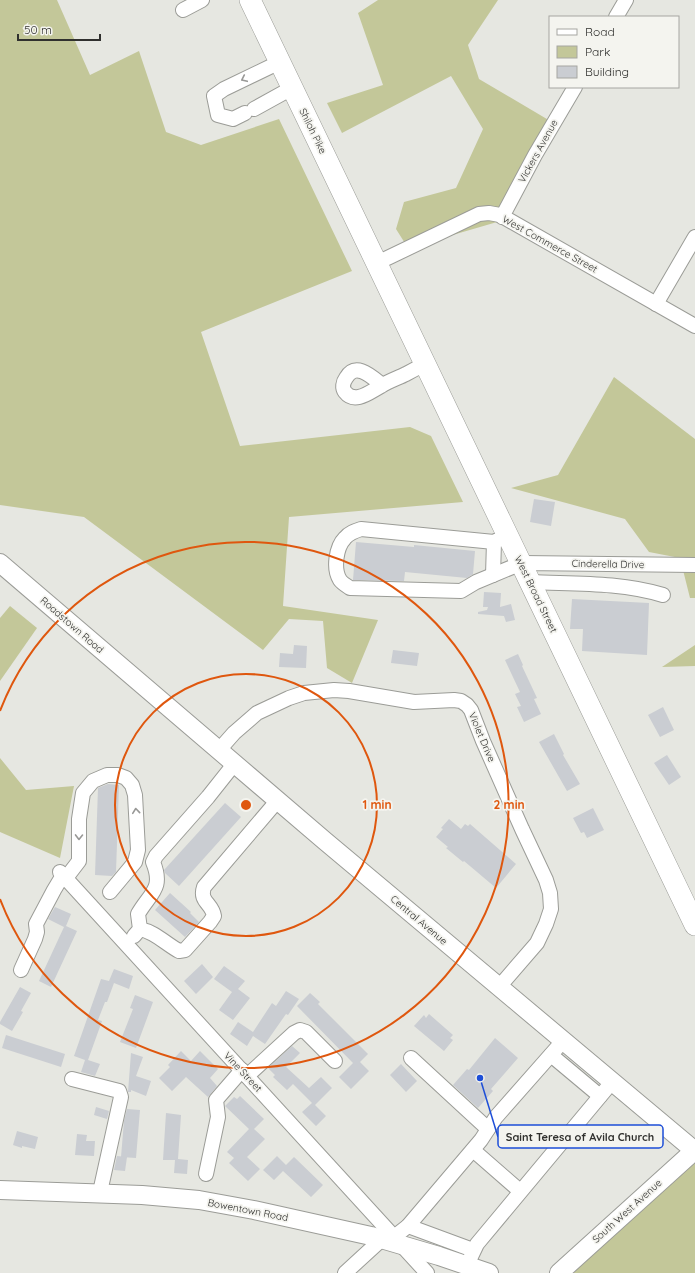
<svg xmlns="http://www.w3.org/2000/svg" width="695" height="1273" font-family="Quicksand,sans-serif">
<rect width="100%" height="100%" fill="#e6e7e1"/>
<!-- green -->
<g fill="#c3c799">
<polygon points="0,0 57,0 90,75 139,51 166,132 201,145 279,119 352,271 201,332 240,446 410,427 431,436 463,502 289,517 283,606 378,620 352,683 327,668 323,621 289,619 263,650 84,517 0,505"/>
<polygon points="378,0 498,0 468,45 479,79 557,125 504,220 408,248 396,229 404,202 456,188 483,129 451,76 342,133 327,103 383,85 358,13"/>
<polygon points="614,377 695,439 695,598 690,598 680,558 649,552 625,519 511,488 558,475"/>
<polygon points="10,606 37,628 0,681 0,618"/>
<polygon points="695,645 695,666 662,667"/>
<polygon points="0,758 26,790 74,786 60,858 0,832"/>
<polygon points="695,1150 695,1273 559,1273"/>
</g>
<!-- building -->
<g fill="#cacdd2">
<polygon points="534,499 555,502 551,526 530,522"/>
<polygon points="356,542 414,547 414,545 475,551 473,574 467,578 405,572 404,581 353,580"/>
<polygon points="484,592 501,593 500,607 511,604 515,620 506,622 504,616 478,614 478,612 487,610 488,607 483,607"/>
<polygon points="572,599 649,603 647,655 582,651 583,629 570,629"/>
<polygon points="294,645 307,646 306,668 279,667 280,653 293,654"/>
<polygon points="393,650 419,653 417,666 391,663"/>
<polygon points="518,654 523,665 522,666 537,698 534,699 541,714 524,722 517,707 521,706 515,694 520,692 505,660"/>
<polygon points="663,707 674,730 660,737 648,715"/>
<polygon points="554,734 564,754 563,755 580,784 567,791 539,742"/>
<polygon points="667,755 681,777 669,785 654,763"/>
<polygon points="108,784 119,785 116,872 112,876 95,875 98,788"/>
<polygon points="225,803 241,817 179,886 165,873 164,870"/>
<polygon points="593,808 604,830 587,838 584,832 581,833 573,818"/>
<polygon points="449,819 461,829 465,824 468,826 470,824 516,864 496,888 464,861 463,862 446,848 448,847 436,837 443,829 441,828"/>
<polygon points="170,893 191,912 190,913 199,922 185,937 155,910"/>
<polygon points="55,907 71,914 66,926 77,931 51,987 39,981 64,927 48,919"/>
<polygon points="202,964 213,977 196,994 184,981"/>
<polygon points="224,966 245,981 238,989 250,998 233,1020 219,1010 232,992 214,979"/>
<polygon points="114,969 133,976 129,989 114,983 107,1002 105,1002 98,1020 102,1021 88,1060 100,1064 95,1076 81,1072 85,1060 74,1056 101,979 109,981"/>
<polygon points="20,987 31,993 21,1011 23,1012 12,1031 0,1024 0,1022"/>
<polygon points="286,991 299,999 288,1015 286,1014 265,1044 253,1036 247,1046 230,1034 238,1022 253,1032 272,1003 276,1006"/>
<polygon points="310,993 320,1002 318,1004 368,1054 360,1062 369,1071 351,1089 339,1077 353,1063 297,1006"/>
<polygon points="135,995 153,1002 136,1048 120,1042 133,1009 130,1008"/>
<polygon points="429,1014 453,1035 450,1038 453,1040 444,1051 414,1026 424,1015 426,1018"/>
<polygon points="6,1035 65,1054 61,1067 2,1048"/>
<polygon points="495,1038 518,1058 491,1089 493,1091 478,1108 453,1085 467,1069 469,1070"/>
<polygon points="292,1046 300,1053 286,1067 309,1088 321,1077 332,1088 315,1105 326,1116 316,1126 302,1112 312,1103 293,1084 287,1090 273,1077 275,1075 268,1068"/>
<polygon points="181,1051 191,1061 200,1051 218,1069 210,1078 217,1086 208,1097 186,1077 172,1091 159,1078 170,1067 168,1065"/>
<polygon points="131,1053 143,1057 136,1076 151,1081 146,1096 131,1090 131,1092 128,1092"/>
<polygon points="401,1064 417,1081 406,1092 390,1075"/>
<polygon points="240,1096 264,1119 254,1129 265,1139 247,1157 260,1169 248,1181 229,1163 234,1158 227,1152 249,1129 225,1106 234,1097 237,1099"/>
<polygon points="96,1107 109,1111 107,1119 94,1115"/>
<polygon points="127,1109 140,1110 136,1158 121,1157 124,1121"/>
<polygon points="166,1113 181,1115 178,1159 188,1160 187,1174 174,1173 175,1160 163,1160"/>
<polygon points="17,1131 38,1137 35,1149 22,1146 22,1148 13,1145"/>
<polygon points="77,1134 87,1135 86,1141 95,1141 94,1156 75,1155"/>
<polygon points="117,1156 127,1157 125,1171 114,1170"/>
<polygon points="277,1156 286,1165 294,1157 323,1185 311,1197 283,1171 274,1180 263,1170"/>
</g>
<g fill="none" stroke-linecap="round" stroke-linejoin="round">
<defs>
<g id="minor">
<polyline points="183,10 202,0"/>
<polyline points="616,17 626,0"/>
<polyline points="254,109 292,88"/>
<polyline points="245,113 233,119 218,115 214,96 224,89 280,62"/>
<polyline points="502,217 535,155 575,87"/>
<polyline points="377,263 479,214 489,213 500,215 695,326"/>
<polyline points="656,304 695,237"/>
<path d="M382,385c-10,-8 -26,-24 -36,-7 -3,4 -4,10 -1,14 10,13 26,-1 36,-6 8,-5 17,-8 25,-12 7,-4 13,-7 20,-10"/>
<path d="M508,535l-14,7 -133,-13c-6,2 -12,4 -16,9 -9,9 -12,31 -5,42 2,3 7,6 10,8l111,3 15,-9 46,-19 173,2"/>
<polyline points="493,575 494,542"/>
<path d="M531,582c44,2 90,0 132,13"/>
<polyline points="219,750 234,733 257,713 289,698 304,693 334,690 349,691 414,702 454,700 461,701 467,705 471,710 483,741 522,829 546,880 550,893 551,909 546,924 537,943 499,987"/>
<polyline points="60,872 427,1273"/>
<polyline points="66,878 79,861 79,819 83,793 93,781 107,775 118,775 126,778 132,785 135,795 138,850 135,862 110,892"/>
<path d="M140,929c15,3 26,15 39,22l6,-1 25,-28 4,-6c-2,-13 -15,-14 -10,-29l74,-87"/>
<path d="M134,936l6,-7 -2,-15c12,-21 26,-25 15,-52l3,-6 52,-59 27,-34"/>
<polyline points="21,970 35,939 37,932 36,924 54,890 63,875"/>
<polyline points="551,1055 600,1096"/>
<polyline points="411,1058 488,1129"/>
<polyline points="247,1076 294,1033 300,1030 306,1032 335,1061"/>
<polyline points="72,1079 119,1091 121,1097 100,1192"/>
<polyline points="473,1150 520,1191"/>
<polyline points="206,1174 218,1117 216,1100 242,1070"/>
<polyline points="408,1226 473,1250"/>
<polyline points="394,1237 408,1226 481,1140 496,1117 563,1041"/>
<polyline points="467,1265 477,1244 612,1082"/>
<polyline points="345,1273 382,1239"/>
</g>
<g id="major">
<polyline points="0,563 325,841 695,1151"/>
<polyline points="0,1190 142,1195 199,1200 254,1210 371,1236 439,1256 489,1273"/>
<polyline points="559,1273 695,1150"/>
</g>
<polyline id="highway" points="250,0 695,925"/>
</defs>
<!-- minor casing -->
<use href="#minor" stroke="#9b9c97" stroke-width="16"/>
<!-- major casing -->
<use href="#major" stroke="#9b9c97" stroke-width="20"/>
<!-- highway casing -->
<use href="#highway" stroke="#9b9c97" stroke-width="22"/>
<!-- minor -->
<use href="#minor" stroke="#fff" stroke-width="14"/>
<!-- major -->
<use href="#major" stroke="#fff" stroke-width="18"/>
<!-- highway -->
<use href="#highway" stroke="#fff" stroke-width="21"/>
</g>
<!-- one-way arrows -->
<defs><path id="oneway-chevron" d="M-2-3.5L2.5 0L-2 3.5" fill="none" stroke-width="1.6" stroke-linecap="round" stroke-linejoin="round"/></defs>
<g stroke="#989896">
<use href="#oneway-chevron" transform="translate(244 79) rotate(155)"/>
<use href="#oneway-chevron" transform="translate(136 811) rotate(-96)"/>
<use href="#oneway-chevron" transform="translate(79 837) rotate(91)"/>
</g>
<!-- distance rings -->
<g fill="none" stroke="#df570e" stroke-width="2">
<circle cx="246" cy="805" r="131"/>
<path d="M0 711A263 263 0 1 1 0 899"/>
</g>
<g text-anchor="middle" dominant-baseline="central" stroke-width="3.5" stroke-linejoin="round" paint-order="stroke">
<!-- street labels -->
<g font-size="10" fill="#30302e" stroke="#f4f4ef">
<text transform="translate(313 131) rotate(64)">Shiloh Pike</text>
<text transform="translate(538 151) rotate(-61)">Vickers Avenue</text>
<text transform="translate(550 244) rotate(29)">West Commerce Street</text>
<text transform="translate(608 564) rotate(1)">Cinderella Drive</text>
<text transform="translate(536 594) rotate(64)">West Broad Street</text>
<text transform="translate(72 625) rotate(41)">Roadstown Road</text>
<text transform="translate(482 737) rotate(67)">Violet Drive</text>
<text transform="translate(419 920) rotate(40)">Central Avenue</text>
<text transform="translate(243 1072) rotate(47)">Vine Street</text>
<text transform="translate(248 1210) rotate(11)">Bowentown Road</text>
<text transform="translate(627 1211) rotate(-42)">South West Avenue</text>
</g>
</g>
<circle cx="246" cy="805" r="6" fill="#df570e" stroke="#f4f4ef" stroke-width="2"/>
<g font-size="12" text-anchor="middle" font-weight="bold" fill="#df570e" stroke="#f4f4ef" stroke-width="3.5" stroke-linejoin="round" paint-order="stroke">
<text x="377" y="809">1 min</text>
<text x="509" y="809">2 min</text>
</g>
<!-- callouts -->
<path fill="none" stroke="#1d4ed8" stroke-width="1.5" d="M480 1078L498 1137"/>
<circle fill="#1d4ed8" stroke="#f4f4ef" stroke-width="1.5" cx="480" cy="1078" r="4"/>
<rect fill="#f4f4ef" stroke="#1d4ed8" stroke-width="1.5" x="498" y="1125" width="165" height="23" rx="4"/>
<g font-size="11" text-anchor="middle" font-weight="bold" fill="#30302e">
<text x="580" y="1141">Saint Teresa of Avila Church</text>
</g>
<!-- legend -->
<rect x="549" y="16" width="130" height="72" fill="#f4f4ef" stroke="#a6a6a2"/>
<rect x="557" y="29" width="20" height="6" fill="#ffffff" stroke="#a6a6a2"/>
<text x="585" y="36" font-size="12" fill="#30302e">Road</text>
<rect x="557" y="46" width="20" height="12" fill="#c3c799" stroke="#a6a6a2"/>
<text x="585" y="56" font-size="12" fill="#30302e">Park</text>
<rect x="557" y="66" width="20" height="12" fill="#cacdd2" stroke="#a6a6a2"/>
<text x="585" y="76" font-size="12" fill="#30302e">Building</text>
<!-- scale -->
<path d="M18 34v6h82v-6" fill="none" stroke="#30302e" stroke-width="2"/>
<text x="24" y="34" font-size="12" fill="#30302e" stroke="#f4f4ef" stroke-width="3" paint-order="stroke">50 m</text>
</svg>
